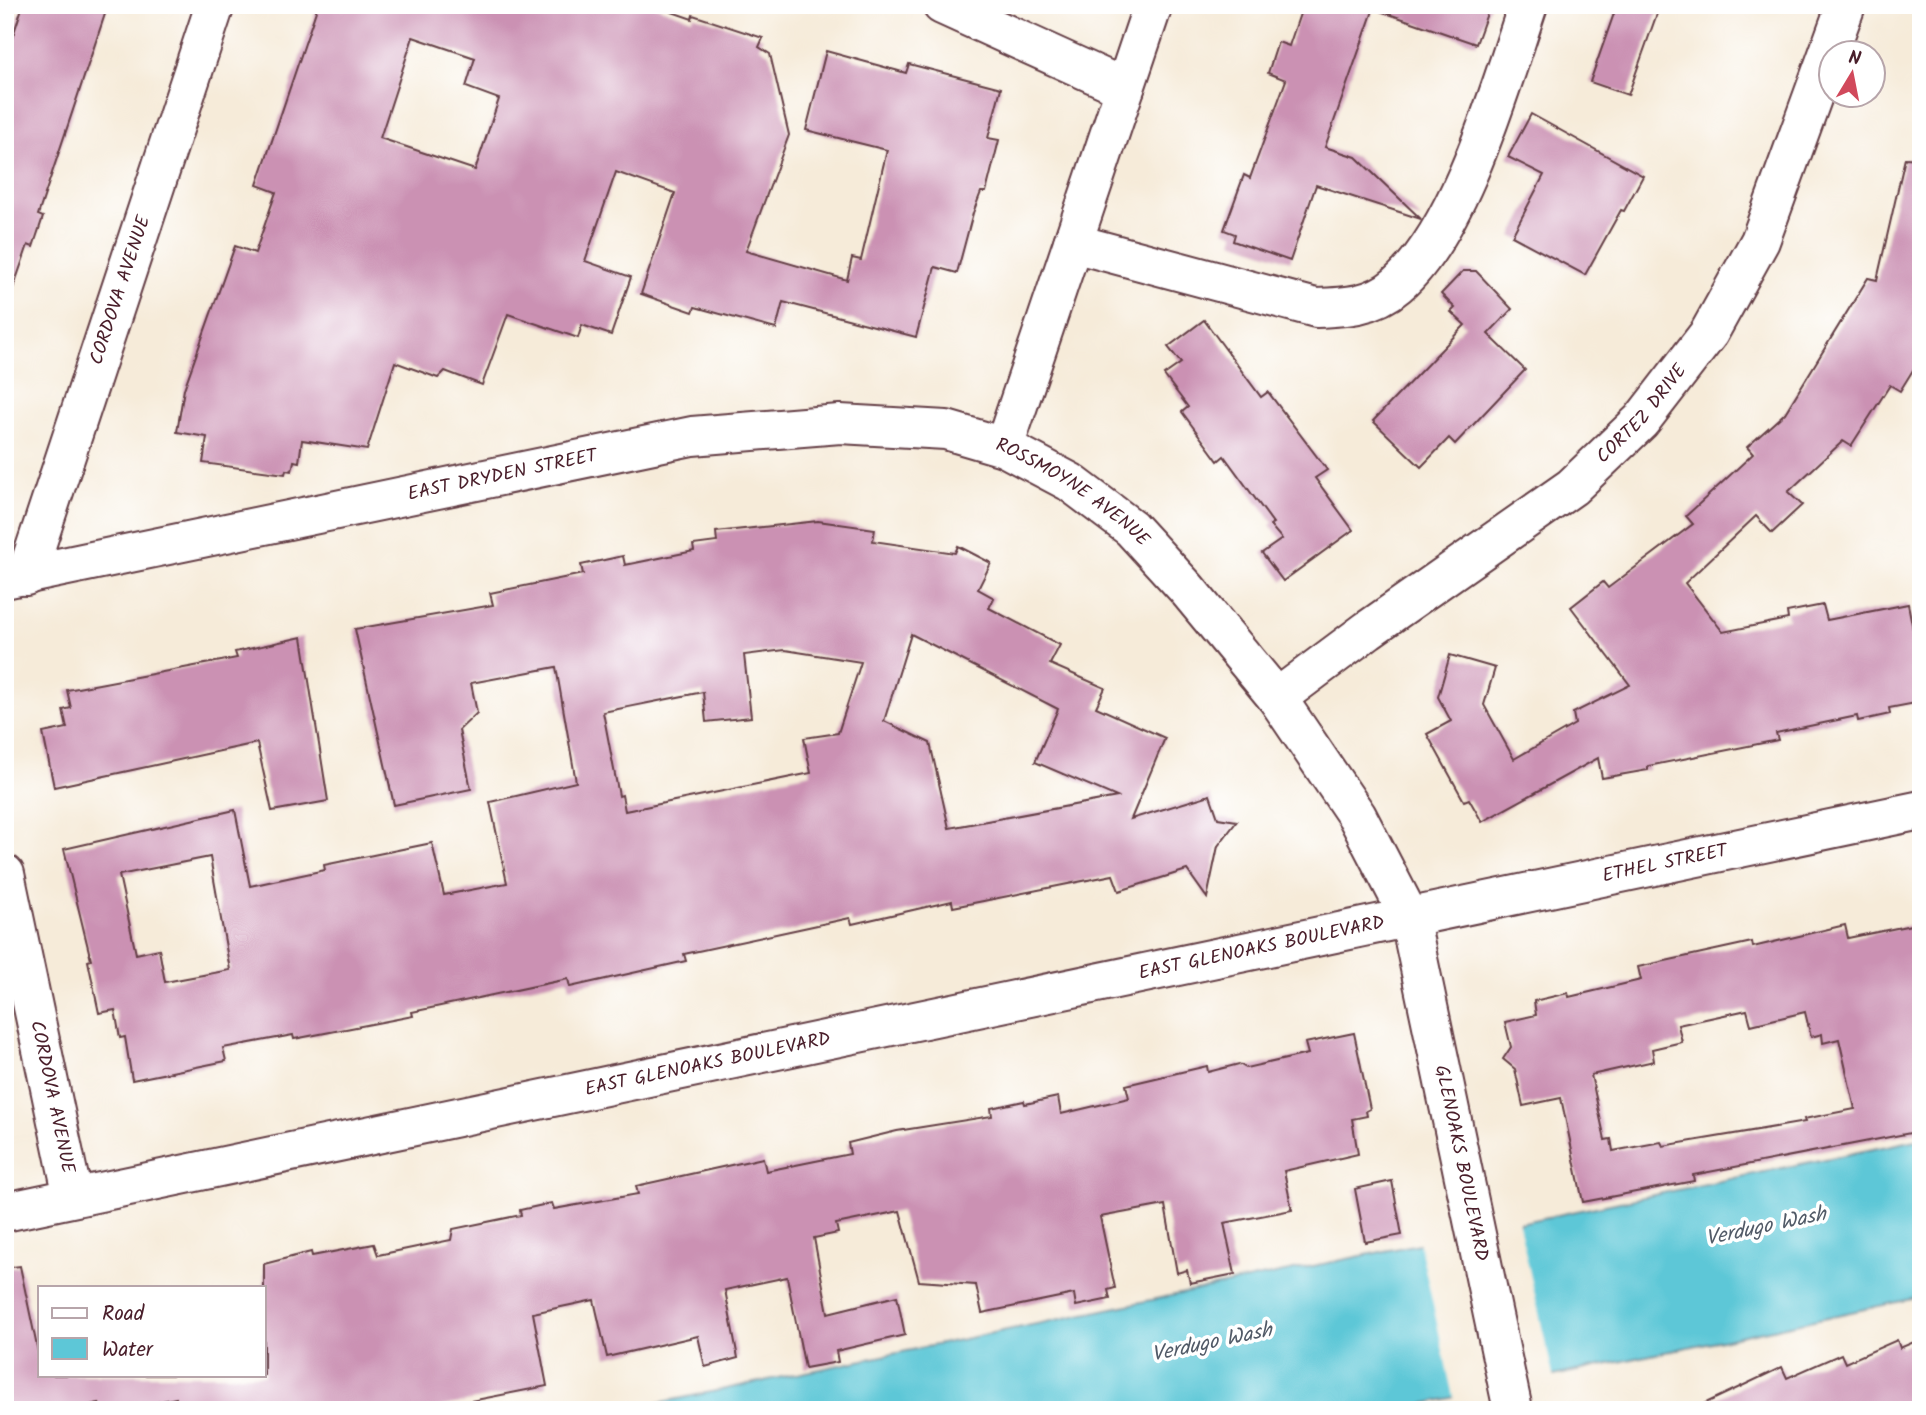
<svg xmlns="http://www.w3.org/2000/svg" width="1926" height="1415" font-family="Kalam,sans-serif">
<rect width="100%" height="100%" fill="#fff"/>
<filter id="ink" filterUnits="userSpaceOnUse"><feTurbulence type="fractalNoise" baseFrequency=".0143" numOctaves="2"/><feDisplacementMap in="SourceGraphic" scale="14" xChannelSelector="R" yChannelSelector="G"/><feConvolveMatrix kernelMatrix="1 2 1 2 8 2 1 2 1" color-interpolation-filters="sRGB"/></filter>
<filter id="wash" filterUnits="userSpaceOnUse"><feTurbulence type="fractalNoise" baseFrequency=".00686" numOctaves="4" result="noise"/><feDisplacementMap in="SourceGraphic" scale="28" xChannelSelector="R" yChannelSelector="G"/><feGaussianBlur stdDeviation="1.57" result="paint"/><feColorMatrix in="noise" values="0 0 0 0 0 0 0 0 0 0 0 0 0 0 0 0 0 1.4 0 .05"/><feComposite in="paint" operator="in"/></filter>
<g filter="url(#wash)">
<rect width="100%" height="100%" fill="#f6ebd9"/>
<!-- water -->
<polygon fill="#5dc7d7" stroke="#547381" stroke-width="2" points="1921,1139 1921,1297 1395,1410 625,1410"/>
<!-- pier -->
<polygon fill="#f6ebd9" points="1518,1220 1554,1380 1454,1401 1419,1241"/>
<g id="blocks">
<!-- building -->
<g fill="#cb91b3" fill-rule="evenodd">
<polygon points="23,5 108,5 38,215 43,217 33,247 28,245 11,294 5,293 5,60"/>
<path d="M318,5h334l40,14 1,-4 70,23 -4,9 11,7 19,81 -43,116 101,29 5,-22 9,2 26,-110 -81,-20 20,-79 80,22 3,-9 92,24 -13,50 11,2 -13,52h-5l-8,21 -16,60 -22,-6 -19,70 -133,-35 -7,27 -81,-22 -2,5 -52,-18 34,-101 -59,-21 -31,89 46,16 -20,58 -29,-10 -4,13 -70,-24 -26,71 -37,-14 -7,7 -43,-16 -28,88 -65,-10 -3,22 -5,-1 -2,10 -6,-1 -1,4 -82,-11 4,-26 -30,-5 7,-43 51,-143 20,7 21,-61 -19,-7zM413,37l62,21 -9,29 33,12 -24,71 -95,-32z"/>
<polygon points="1303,5 1375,5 1325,147 1356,157 1421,219 1316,185 1290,261 1233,241 1235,234 1224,230 1244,175 1250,178 1286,80 1268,73 1278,42 1289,46"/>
<polygon points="1381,5 1490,5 1476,44 1380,11"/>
<polygon points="1617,5 1660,5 1628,95 1590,82"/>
<polygon points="1531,114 1643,176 1624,211 1621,210 1585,275 1512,236 1544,175 1508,157"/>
<polygon points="1905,158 1921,159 1921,357 1900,391 1890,385 1851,446 1843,441 1788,492 1802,505 1772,533 1756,516 1685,583 1723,632 1788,619 1787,612 1823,605 1827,620 1908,604 1921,670 1921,702 1889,708 1890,714 1858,721 1857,716 1776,733 1778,740 1648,766 1648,770 1602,778 1598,758 1482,822 1469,799 1464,801 1427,734 1451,721 1438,697 1450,655 1495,668 1484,705 1514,759 1575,724 1573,713 1630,685 1571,607 1603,582 1608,588 1693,524 1686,516 1753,454 1747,447 1785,413 1868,278 1877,280"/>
<polygon points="1463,271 1476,271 1512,309 1488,334 1525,370 1455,444 1449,438 1421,467 1373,421 1465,325 1451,312 1455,308 1441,294"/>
<polygon points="1204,320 1261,397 1268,392 1327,470 1315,478 1353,530 1283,581 1262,553 1282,539 1270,525 1273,523 1224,456 1218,461 1182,412 1188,407 1164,375 1181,363 1168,347"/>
<path d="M818,521l57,8 -2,12 82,12 3,-7 33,17 -13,26 16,9 -5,10 71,37 -10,19 55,24 -9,19 69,31 -34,81 79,-24 8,23 19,3 -19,25 -11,52 -20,-28 -68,21 -6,-16 -160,32 -1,-6 -100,23 -2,-6 -166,36 2,7 -116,26 -2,-8 -156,33 1,4 -119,23 -1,-4 -70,13 3,13 -94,19 -7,-43 -5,1 -5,-28 -16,3 -11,-52 3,-1 -27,-111 171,-39 15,76 75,-16 -1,-5 108,-22 12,52 63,-12 -17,-81 86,-20 -20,-115 -85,16 6,30 -18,17 12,59 -77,16 -39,-176 138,-24 -3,-12 93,-19 -2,-9 42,-9 2,9 69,-14 -1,-6 24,-3 -1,-10zM911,634l147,75 -23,53 82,35 -168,31 -19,-85 -46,-22zM785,650l76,12 -23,71 -34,5 7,35 -186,38 -3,-16 -3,1 -16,-84 100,-20 3,30 45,-5 -7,-62zM210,857l20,113 -65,12 -6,-33 -23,5 -17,-79z"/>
<polygon points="302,637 328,801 272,811 257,743 54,787 43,733 67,728 63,710 71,708 67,690 237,658 235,652"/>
<path d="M1921,923v208l-228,44 1,6 -111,21 -22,-104 -38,8 -8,-37 -12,-10 8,-12 -6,-25 31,-7 -2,-14 34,-8 1,4 72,-17 -3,-13 114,-25 1,5 92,-22 3,13zM1747,1010l4,15 54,-13 6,25 11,-3 1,9 16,-4 16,70 -51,10 1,3 -142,24 -2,-4 -48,9 -2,-12 -6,1 -14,-65 63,-14 -2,-12 30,-7 -4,-17z"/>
<polygon points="1354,1033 1370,1109 1366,1111 1367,1116 1352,1119 1358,1154 1284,1171 1292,1210 1224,1223 1235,1274 1190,1283 1187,1270 1177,1273 1165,1205 1100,1217 1115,1288 1108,1290 1110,1299 1076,1306 1074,1294 982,1313 976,1285 919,1281 900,1211 836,1224 838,1233 814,1238 828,1313 897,1296 905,1335 836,1351 838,1362 805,1368 787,1277 725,1290 738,1358 705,1367 698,1336 607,1357 594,1300 533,1313 547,1386 425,1410 178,1410 176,1398 122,1410 101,1410 99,1403 69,1410 5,1410 5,1268 20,1266 40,1361 40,1375 264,1375 264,1264 311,1252 312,1256 374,1244 378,1255 451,1240 453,1229 521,1215 520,1210 552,1203 554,1209 638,1194 636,1186 763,1158 766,1171 850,1154 848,1143 897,1131 992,1116 991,1108 1024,1101 1025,1104 1058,1097 1061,1114 1129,1098 1126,1085 1207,1066 1208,1072 1239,1064 1246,1068 1308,1054 1305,1043"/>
<polygon points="1392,1181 1402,1235 1365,1242 1355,1189"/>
<polygon points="1921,1339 1921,1410 1691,1410 1782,1367 1787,1378 1841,1354 1845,1363 1897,1340 1900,1348"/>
</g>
</g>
</g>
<g filter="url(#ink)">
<use href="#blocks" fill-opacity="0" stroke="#643e45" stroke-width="2"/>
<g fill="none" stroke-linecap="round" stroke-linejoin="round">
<defs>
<g id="minor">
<polyline points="942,5 1125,88"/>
<path d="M1073,243l243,65c29,-1 57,-2 81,-23 63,-54 104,-200 131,-280"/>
<polyline points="1004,447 1153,5"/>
<path id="s1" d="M26,576l189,-571"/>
<path id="s2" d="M5,579l687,-143 148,-12 106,6 58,17 66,35 61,46 55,60 91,110 80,118 52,100 104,494"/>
<path id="s3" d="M1277,698l91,-68 204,-143 69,-66 68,-88 51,-92 86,-236"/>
<path id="s4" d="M5,874l68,323"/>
<path id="s5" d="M5,1212l1916,-402"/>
</g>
</defs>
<!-- minor casing -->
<use href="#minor" stroke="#643e45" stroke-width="42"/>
<!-- minor -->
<use href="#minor" stroke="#fff" stroke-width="38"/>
</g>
</g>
<g text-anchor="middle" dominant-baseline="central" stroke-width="7" stroke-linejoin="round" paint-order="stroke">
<!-- street labels -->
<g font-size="19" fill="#4a1f2b" stroke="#fff">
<text stroke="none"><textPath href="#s1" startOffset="301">CORDOVA AVENUE</textPath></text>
<text stroke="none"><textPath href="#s3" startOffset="464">CORTEZ DRIVE</textPath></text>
<text stroke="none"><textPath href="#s2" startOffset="508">EAST DRYDEN STREET</textPath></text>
<text stroke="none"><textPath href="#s2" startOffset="1099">ROSSMOYNE AVENUE</textPath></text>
<text stroke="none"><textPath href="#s5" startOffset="1696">ETHEL STREET</textPath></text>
<text stroke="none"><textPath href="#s5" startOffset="1284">EAST GLENOAKS BOULEVARD</textPath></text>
<text stroke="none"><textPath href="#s5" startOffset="718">EAST GLENOAKS BOULEVARD</textPath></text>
<text stroke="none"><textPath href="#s4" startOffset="228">CORDOVA AVENUE</textPath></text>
<text stroke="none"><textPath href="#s2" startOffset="1900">GLENOAKS BOULEVARD</textPath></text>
</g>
<!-- water labels -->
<g font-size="21" font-style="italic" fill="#515a67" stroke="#fff">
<text transform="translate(1766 1227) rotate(-12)">Verdugo Wash</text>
<text transform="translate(1212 1343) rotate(-12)">Verdugo Wash</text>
</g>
</g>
<!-- margin -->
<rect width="1926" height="1415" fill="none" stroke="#fff" stroke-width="28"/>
<!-- legend -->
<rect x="38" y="1286" width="228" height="91" fill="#ffffff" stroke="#b7a5aa" stroke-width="2"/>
<rect x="52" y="1308" width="35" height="10" fill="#ffffff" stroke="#b7a5aa" stroke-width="2"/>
<text x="102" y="1320" font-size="21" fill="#4a1f2b">Road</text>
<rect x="52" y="1338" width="35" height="21" fill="#5dc7d7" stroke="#b7a5aa" stroke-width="2"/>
<text x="102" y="1356" font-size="21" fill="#4a1f2b">Water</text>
<!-- north arrow -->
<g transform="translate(1852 74) rotate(10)"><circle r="33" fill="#ffffff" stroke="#b7a5aa" stroke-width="2"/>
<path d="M0-5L12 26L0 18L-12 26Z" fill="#d1495b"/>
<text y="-10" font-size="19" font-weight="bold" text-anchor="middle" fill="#4a1f2b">N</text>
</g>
</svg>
